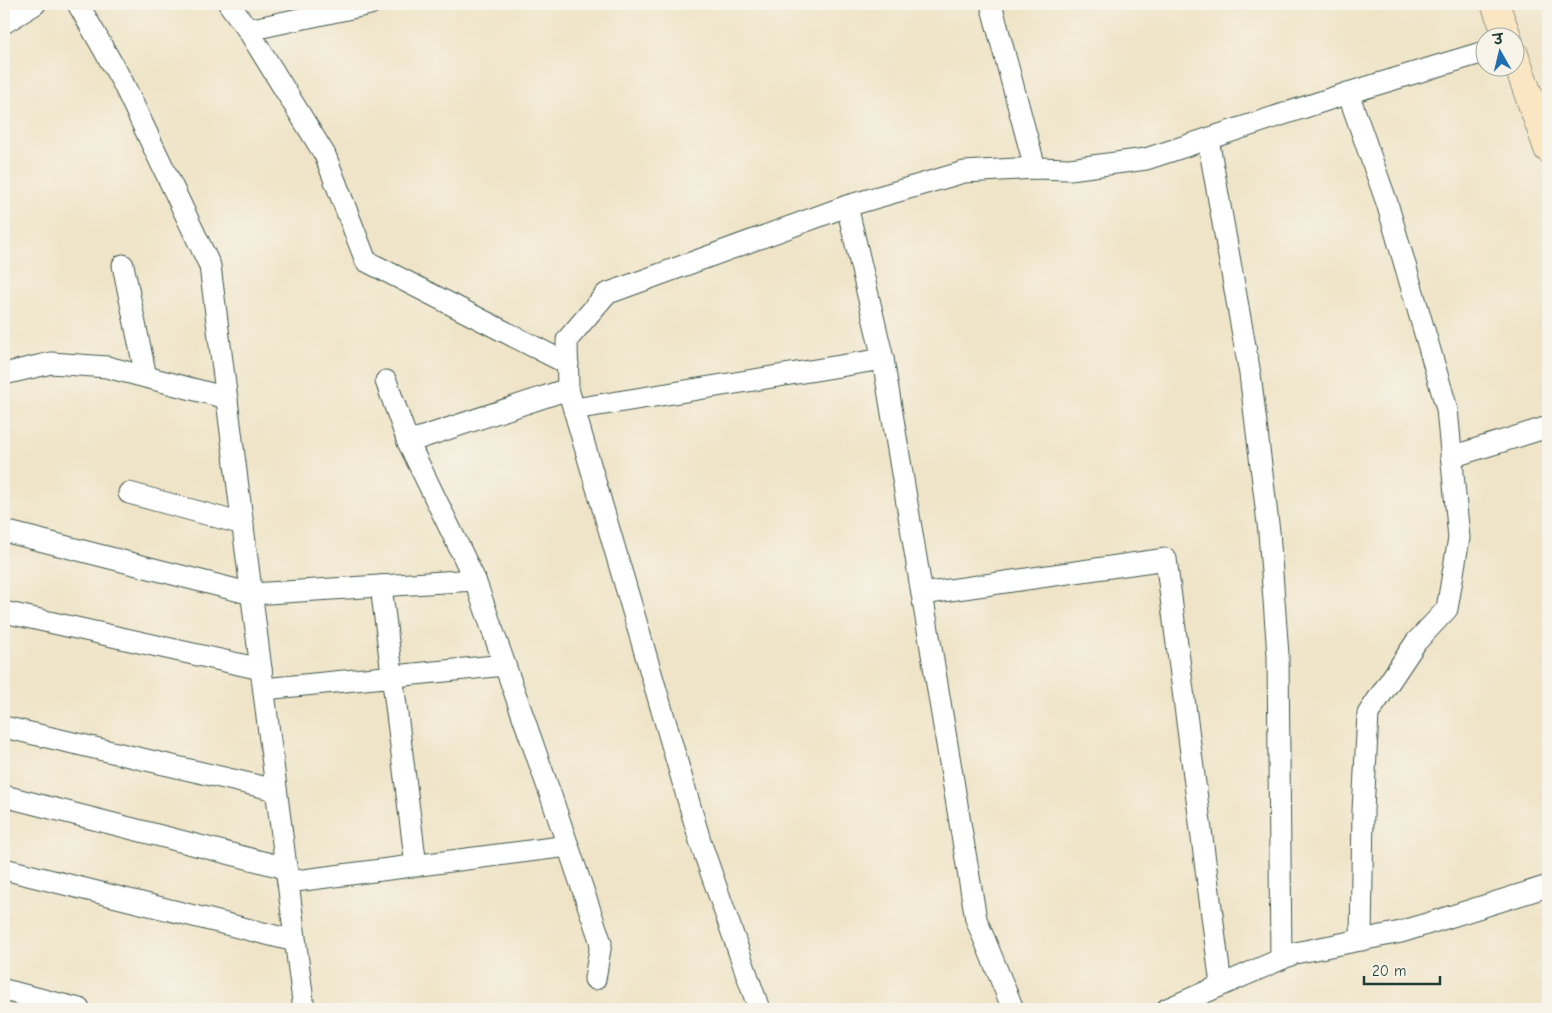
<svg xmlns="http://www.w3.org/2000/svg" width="1552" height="1013" font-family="'Comic Neue','Playpen Sans Deva',sans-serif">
<rect width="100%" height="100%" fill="#f7f3e8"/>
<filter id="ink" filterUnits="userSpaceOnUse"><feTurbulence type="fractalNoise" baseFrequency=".02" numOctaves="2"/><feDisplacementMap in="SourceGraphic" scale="10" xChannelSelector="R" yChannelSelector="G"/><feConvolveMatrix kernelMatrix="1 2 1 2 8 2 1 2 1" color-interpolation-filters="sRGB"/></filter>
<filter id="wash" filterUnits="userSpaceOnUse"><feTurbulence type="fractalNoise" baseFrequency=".0096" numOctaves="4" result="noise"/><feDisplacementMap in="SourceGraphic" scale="20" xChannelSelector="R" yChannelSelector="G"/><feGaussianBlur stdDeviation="1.12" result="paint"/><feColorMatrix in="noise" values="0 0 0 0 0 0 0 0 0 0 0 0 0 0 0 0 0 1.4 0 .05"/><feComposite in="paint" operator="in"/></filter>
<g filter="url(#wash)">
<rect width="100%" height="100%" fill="#efe4c7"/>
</g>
<g filter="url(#ink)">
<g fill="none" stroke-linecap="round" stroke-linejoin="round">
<defs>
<g id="street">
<polyline points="78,4 123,83 210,266 304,1009"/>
<polyline points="229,4 248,30 325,155 366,261 568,364"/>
<polyline points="991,4 1035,168"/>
<polyline points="4,23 35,4"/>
<polyline points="248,30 370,4"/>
<polyline points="1348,93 1387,203 1447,409 1459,538 1447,609 1416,642 1368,714 1363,811 1361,940"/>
<polyline points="1208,139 1250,374 1269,532 1278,655 1281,959"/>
<polyline points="847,206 883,359 976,919 1013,1009"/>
<polyline points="123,265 146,377"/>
<polyline points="4,374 51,363 107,367 227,398"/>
<polyline points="386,381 408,442 475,580 551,796 601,943 595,979"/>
<polyline points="574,409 883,359"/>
<polyline points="408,442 568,389"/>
<polyline points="1451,457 1548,427"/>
<polyline points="129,493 243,524"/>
<polyline points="4,531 252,594 475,580"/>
<polyline points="381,586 416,866"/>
<polyline points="922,594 1166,559 1221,985"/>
<polyline points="4,612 261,669"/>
<polyline points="264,689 505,665"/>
<polyline points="4,727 276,790"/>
<polyline points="4,796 286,868"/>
<polyline points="4,869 295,941"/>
<polyline points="288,882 568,846"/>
<polyline points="4,990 79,1009"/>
<polyline points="759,1009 701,844 568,389 567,340 606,294 847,206 964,172 1035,168 1070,169 1146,159 1348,93 1484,52"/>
<polyline points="1167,1009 1295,953 1401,932 1548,886"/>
</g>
<g id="secondary">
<polyline points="1495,4 1508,38"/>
<polyline points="1514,54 1548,149"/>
</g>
</defs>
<!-- street casing -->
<use href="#street" stroke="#3e564a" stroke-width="23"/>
<!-- secondary casing -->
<use href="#secondary" stroke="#3e564a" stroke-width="29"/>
<!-- street -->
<use href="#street" stroke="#fff" stroke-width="21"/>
<!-- secondary -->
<use href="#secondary" stroke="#fbe6c4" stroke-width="28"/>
</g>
</g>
<!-- margin -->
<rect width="1552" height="1013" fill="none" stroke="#f7f3e8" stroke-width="20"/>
<!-- north arrow -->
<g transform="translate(1500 52) rotate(352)"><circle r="24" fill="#f7f3e8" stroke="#a1aaa0"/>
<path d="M0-4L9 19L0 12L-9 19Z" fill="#1f6fb2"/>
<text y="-8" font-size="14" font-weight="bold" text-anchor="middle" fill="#1f3d34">उ</text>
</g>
<!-- scale -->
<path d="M1364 976v8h76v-8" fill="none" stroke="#1f3d34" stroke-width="2.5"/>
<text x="1372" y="976" font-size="15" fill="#1f3d34" stroke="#f7f3e8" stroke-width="4" paint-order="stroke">20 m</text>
</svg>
